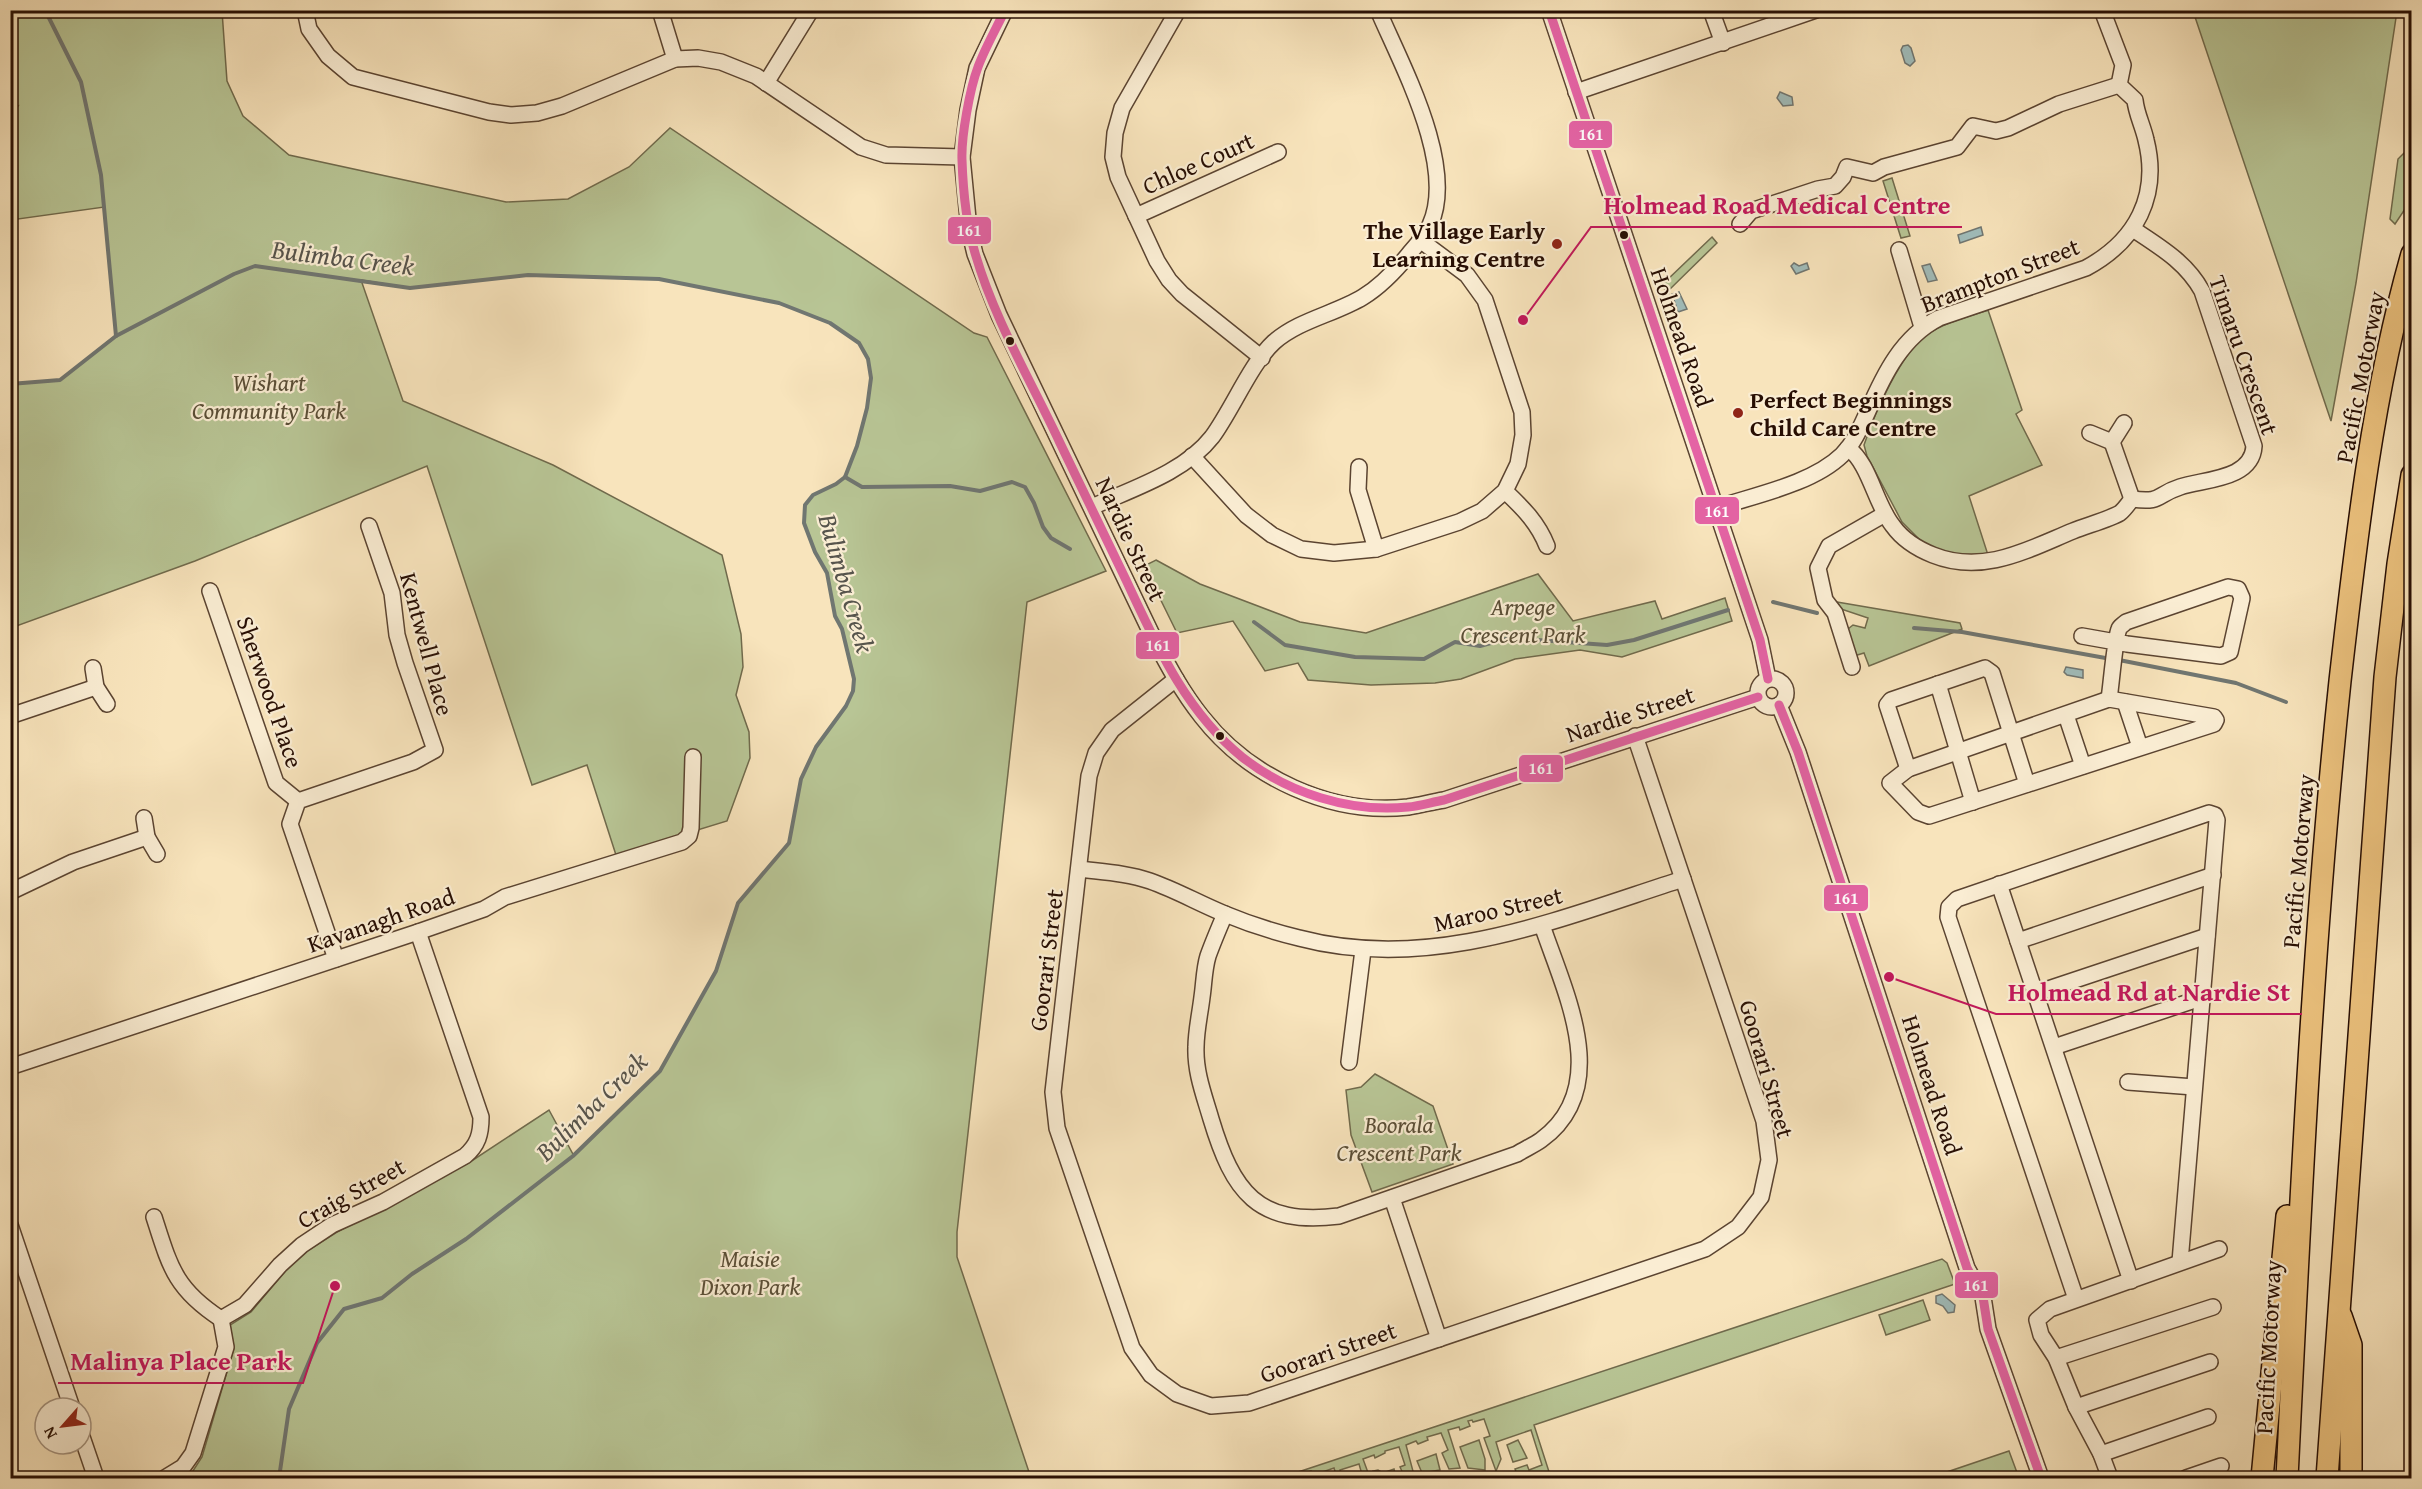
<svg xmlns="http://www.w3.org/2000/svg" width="2422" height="1489" font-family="'Gentium Book Plus',serif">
<rect width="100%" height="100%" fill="#f8e4bc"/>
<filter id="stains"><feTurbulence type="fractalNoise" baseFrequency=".00333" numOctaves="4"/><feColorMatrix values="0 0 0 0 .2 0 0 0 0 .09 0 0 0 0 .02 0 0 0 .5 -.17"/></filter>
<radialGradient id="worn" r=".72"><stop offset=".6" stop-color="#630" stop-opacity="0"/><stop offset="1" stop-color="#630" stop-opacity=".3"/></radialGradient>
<!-- green -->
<g fill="#b8c595" stroke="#706a4c" stroke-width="1.5">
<polygon points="10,11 222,11 227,81 243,116 289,155 506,202 568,199 629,167 670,128 974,333 987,337 1106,571 1027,602 957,1232 957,1257 1031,1478 186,1478 189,1477 202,1457 234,1348 230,1325 251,1312 287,1269 307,1251 337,1232 470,1162 549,1110 574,1156 660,1071 716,971 738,903 789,843 801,779 816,747 846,706 853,691 854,678 842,629 835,616 827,573 815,552 804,523 805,505 813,495 836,484 845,477 857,446 867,408 871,378 868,359 859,343 830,323 779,303 659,279 528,275 410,288 361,280 403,401 553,465 722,555 741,634 743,667 736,695 749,732 750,758 727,821 616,855 587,765 532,785 427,466 195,561 11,628 11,384 60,380 116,335 104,207 11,220 11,117 18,106 11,108"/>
<polygon points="2193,11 2397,11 2356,283 2331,421"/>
<polygon points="2411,146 2411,200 2395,224 2390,219 2398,159"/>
<polygon points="1892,178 1910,236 1901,238 1883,181"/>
<polygon points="1712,237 1717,243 1669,290 1668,299 1660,276 1666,281"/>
<path d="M1988,310l34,100 -6,4 26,51 -73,31 19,59 -35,2 -31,-15 -20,-20 -35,-66 -3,-11c10,-30 37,-93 64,-111 18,-12 40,-17 60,-24z"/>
<polygon points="1156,560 1200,584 1300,622 1366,633 1538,574 1573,621 1655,601 1662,619 1725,598 1732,621 1622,657 1580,650 1515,659 1461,679 1435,683 1371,685 1308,680 1298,663 1265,671 1233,621 1177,633 1144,566"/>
<polygon points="1837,602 1960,623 1962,629 1869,666 1864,653 1854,656 1848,629 1853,625 1865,628 1868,618 1838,608"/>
<polygon points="1375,1074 1433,1106 1453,1164 1372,1192 1351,1135 1346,1090 1361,1087"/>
<polygon points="1942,1259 1947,1263 1955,1284 1534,1425 1551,1478 1547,1478 1545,1473 1531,1478 1518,1478 1515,1469 1527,1465 1529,1470 1542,1465 1531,1430 1496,1442 1501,1459 1496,1471 1484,1438 1490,1436 1484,1419 1473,1422 1472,1420 1468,1421 1470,1426 1460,1430 1459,1427 1448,1430 1460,1468 1449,1469 1442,1453 1448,1450 1441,1433 1427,1437 1428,1440 1418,1444 1416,1441 1406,1445 1414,1475 1405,1478 1400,1467 1405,1465 1399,1447 1385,1451 1385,1453 1375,1458 1374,1455 1363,1459 1370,1478 1363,1478 1359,1464 1340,1470 1342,1478 1337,1478 1334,1468 1314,1475 1315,1478 1311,1471 1290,1478 1280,1478"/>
<polygon points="1923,1300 1930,1320 1886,1335 1879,1315"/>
<polygon points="1479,1440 1485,1459 1485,1470 1468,1468 1460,1447"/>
<polygon points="1518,1440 1527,1458 1513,1462 1507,1445"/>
<polygon points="2009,1451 2019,1478 1943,1478 1947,1472"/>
<polygon points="1436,1454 1440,1470 1422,1473 1417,1461"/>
<polygon points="1394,1469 1396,1478 1376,1478 1373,1471 1378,1470 1383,1473"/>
</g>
<!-- water -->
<g fill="#a0bcba" stroke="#707671" stroke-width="1.5">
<polygon points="1903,46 1908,45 1911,48 1915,61 1910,66 1905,63 1901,50"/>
<polygon points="1780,92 1792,97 1793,105 1783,106 1777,98"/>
<polygon points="1981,227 1983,235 1960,243 1958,235"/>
<polygon points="1794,263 1799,266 1807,263 1809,269 1796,274 1791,266"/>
<polygon points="1930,264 1937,280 1928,282 1922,266"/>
<polygon points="1679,292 1687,309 1678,312 1672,294"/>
<polygon points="2066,667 2083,670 2083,678 2067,675 2064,672"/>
<polygon points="1942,1294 1955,1305 1954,1312 1948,1313 1943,1306 1936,1303 1936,1296"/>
</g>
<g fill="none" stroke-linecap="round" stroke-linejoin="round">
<!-- stream -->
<g stroke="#707671" stroke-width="4">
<polyline points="45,10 81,82 101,175 116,336"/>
<polyline points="10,384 60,380 116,336 234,274 255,266 410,288 528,275 659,279 779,303 830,323 859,343 868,359 871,378 867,408 857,446 845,477 836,484 813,495 805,505 804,523 815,552 827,573 835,616 842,629 854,679 853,691 846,706 816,747 801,779 789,843 738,903 716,971 660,1071 573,1156 466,1239 412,1274 382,1298 344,1309 317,1343 289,1409 279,1478"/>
<polyline points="845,477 862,487 950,486 980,491 1012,482 1025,487 1034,503 1043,527 1051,538 1070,549"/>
<polyline points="1773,602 1817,613"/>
<polyline points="1254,622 1285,645 1355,657 1424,659 1455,642 1480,646 1509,638 1607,645 1634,640 1728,610"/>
<polyline points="1914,628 1962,632 2111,659"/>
<polyline points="2119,660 2236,683 2286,702"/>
</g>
<defs>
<g id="minor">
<polyline points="305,10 309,29 328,56 353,77 489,112 511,115 537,113 562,106 675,59 698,58 721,62 756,76 861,147 886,155 962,157"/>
<polyline points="660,10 675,59"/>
<path d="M1005,10l-28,58 -9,42 -6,47 7,72 6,25 24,61 153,320c15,29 30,57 50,82 47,60 129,99 206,90 12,-2 24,-5 36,-7l314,-103"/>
<polyline points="1178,10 1122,108 1115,133 1113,157 1118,177 1157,261 1169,280 1182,294 1262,358"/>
<polyline points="1549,10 1760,640 1768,679"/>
<polyline points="1711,10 1723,43"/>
<polyline points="766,83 811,10"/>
<polyline points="1576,92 1816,10"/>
<polyline points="1136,216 1278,152"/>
<polyline points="1740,224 1751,211 1818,189 1835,186 1843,177 1847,167 1873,173 1884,167 1957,147 1973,126 1996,131 2008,128 2059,104 2119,85"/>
<polyline points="1899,250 1922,327"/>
<polyline points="2090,433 2112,442 2124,423"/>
<polyline points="2112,442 2132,499"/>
<path d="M1848,448c22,16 27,56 45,78 10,14 25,23 40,29 50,20 94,-5 140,-24 12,-5 37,-12 47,-18 5,-4 8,-9 12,-14"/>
<polyline points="1192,456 1246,515 1272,535 1301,549 1334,553 1376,549 1459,522 1482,511 1505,491 1518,464 1523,435 1522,412 1485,300 1467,275 1420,240"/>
<polyline points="1359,467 1358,490 1376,549"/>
<path d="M1505,491c18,17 33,32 42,55"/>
<path d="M2132,499c31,4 23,-4 48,-12 24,-8 72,-7 74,-41l-52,-155c-16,-29 -42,-44 -69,-62"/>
<path d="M1092,507c39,-18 92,-34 120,-70 20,-27 39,-74 62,-95 25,-22 61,-28 89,-45 18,-11 33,-27 46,-43 7,-9 17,-18 21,-29 27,-59 -28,-159 -52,-215"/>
<path d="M1716,508c39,-13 96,-24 126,-53 13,-13 19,-29 26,-44 16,-37 34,-74 71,-93l147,-50c50,-27 74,-72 60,-128 -3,-14 -10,-27 -11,-40l-16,-15 4,-20 -21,-55"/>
<polyline points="210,591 276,783 298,801"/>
<path d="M2082,636l45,8 94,12 9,-4 12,-54 -4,-9 -10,-2 -102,35c-3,3 -6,4 -7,7 -4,8 -8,58 -10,70"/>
<polyline points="1852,667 1835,613 1825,600 1818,568 1829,546 1885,514"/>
<polyline points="93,668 96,687 107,704"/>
<circle cx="1772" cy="693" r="14"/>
<polyline points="1176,679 1112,730 1096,753 1089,776 1053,1092 1057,1128 1132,1348 1151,1375 1177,1394 1211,1406 1249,1403 1705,1249 1738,1227 1761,1197 1769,1160 1764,1121 1635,736"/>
<polyline points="1938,684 1973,802"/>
<polygon points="2109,699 2214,717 2216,720 2214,724 1929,816 1918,812 1890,783 1908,769"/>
<polyline points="2125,702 2140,747"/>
<polyline points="1779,705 1798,752 1967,1268 1983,1297 1988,1329 2041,1478"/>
<polyline points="2066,715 2083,766"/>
<polyline points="10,716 96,687"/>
<polyline points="1908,769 1887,705 1891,700 1985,668 1992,673 2027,784"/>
<polyline points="144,818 147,837 157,854"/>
<path d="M1079,869c24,3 48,4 71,12 26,9 50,23 75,33 24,10 49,18 74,24 132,35 259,-19 384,-59"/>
<polyline points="1999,884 2131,1281"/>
<polyline points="10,892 73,862 147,837"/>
<path d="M1225,914c-6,14 -12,28 -17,42 -4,13 -4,28 -6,41 -2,17 -6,34 -6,50 -1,25 8,48 15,72 22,73 46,107 128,97l178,-62c8,-5 17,-9 24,-14 73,-53 23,-149 1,-215"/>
<polyline points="2018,941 2213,875"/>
<polyline points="336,959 290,824 298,801 413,762 435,750 405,663 397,635 392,593 369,526"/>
<polyline points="2036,993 2207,936"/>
<polyline points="2054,1047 2201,998"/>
<polyline points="1349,1062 1363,950"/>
<polyline points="10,1067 418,932 484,909 505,897 682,842 689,836 691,828 693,757"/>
<polyline points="2128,1082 2194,1087"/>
<polyline points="1392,1198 1439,1339"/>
<path d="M154,1217c16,50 21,72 67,102"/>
<polyline points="10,1225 72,1408"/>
<polyline points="2076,1299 1948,917 1949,907 1957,899 2209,813 2215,815 2217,820 2180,1262"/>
<polyline points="2056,1358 2213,1307"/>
<polyline points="2076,1407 2210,1362"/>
<polyline points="81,1434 96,1478"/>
<polyline points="2101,1454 2208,1417"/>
<path d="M165,1478l18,-11 10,-14 33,-106 -5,-28 24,-14 35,-40 22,-20 30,-20 51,-23 82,-46c13,-11 16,-22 16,-39l-63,-185"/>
<polyline points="2110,1478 2101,1454 2076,1407 2056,1358 2041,1335 2037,1320 2050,1309 2219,1249"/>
<polyline points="2186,1478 2221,1466"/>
</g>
<g id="highway">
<polyline points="2341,1316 2351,1345 2351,1478"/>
<polyline points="2262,1478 2287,1216"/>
<path d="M2287,1478c13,-266 25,-532 53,-797 16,-141 33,-291 72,-427"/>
<polyline points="2327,1478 2385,677 2398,564 2412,475"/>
</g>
</defs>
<!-- minor casing -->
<use href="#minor" stroke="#5b4431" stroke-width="18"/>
<!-- highway casing -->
<use href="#highway" stroke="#270e03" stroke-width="24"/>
<!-- minor -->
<use href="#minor" stroke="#faedd3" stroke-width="15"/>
<!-- highway -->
<use href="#highway" stroke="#ecc27e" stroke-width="21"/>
<defs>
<g id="bus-1">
<path d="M1005,10c-9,19 -20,38 -27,57 -8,21 -17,70 -16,93 1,30 4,63 13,93 19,66 56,128 85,190 22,46 44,91 66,137 30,64 59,131 116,177 46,36 108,56 166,50 12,-1 24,-5 36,-7l314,-103"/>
<polyline points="1549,10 1760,640 1768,679"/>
<polyline points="1779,705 1798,752 1967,1268 1983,1297 1988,1329 2041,1478"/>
</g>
</defs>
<!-- bus-1 casing -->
<use href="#bus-1" stroke="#faedd3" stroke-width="14"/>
<!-- bus-1 -->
<use href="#bus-1" stroke="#e463a4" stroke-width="9"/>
</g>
<!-- markers -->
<g fill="#270e03" stroke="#faedd3" stroke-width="2">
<circle cx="1624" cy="235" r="5"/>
<circle cx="1010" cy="341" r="5"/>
<circle cx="1220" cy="736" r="5"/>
</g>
<g fill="#8f2418" stroke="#faedd3" stroke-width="2">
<circle cx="1557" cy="244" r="6"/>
<circle cx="1738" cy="413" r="6"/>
</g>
<g text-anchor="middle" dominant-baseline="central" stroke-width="4.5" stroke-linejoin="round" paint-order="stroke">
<!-- street labels -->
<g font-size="24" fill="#270e03" stroke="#faedd3">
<text transform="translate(1198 163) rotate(-24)">Chloe Court</text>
<text transform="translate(2000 275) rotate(-21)">Brampton Street</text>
<text transform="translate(1682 337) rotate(71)">Holmead Road</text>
<text transform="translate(2244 355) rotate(71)">Timaru Crescent</text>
<text transform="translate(2360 377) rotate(-79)">Pacific Motorway</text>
<text transform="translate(1131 539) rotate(65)">Nardie Street</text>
<text transform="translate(427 644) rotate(75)">Kentwell Place</text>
<text transform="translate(270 692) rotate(71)">Sherwood Place</text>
<text transform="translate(1630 714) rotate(-18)">Nardie Street</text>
<text transform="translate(2298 861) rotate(-85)">Pacific Motorway</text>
<text transform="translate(1498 909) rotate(-13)">Maroo Street</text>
<text transform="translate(381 920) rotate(-19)">Kavanagh Road</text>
<text transform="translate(1046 960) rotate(-83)">Goorari Street</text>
<text transform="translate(1767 1069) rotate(74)">Goorari Street</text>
<text transform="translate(1932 1085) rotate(72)">Holmead Road</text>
<text transform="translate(351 1193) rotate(-29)">Craig Street</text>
<text transform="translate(2268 1347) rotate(-87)">Pacific Motorway</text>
<text transform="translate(1328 1352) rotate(-19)">Goorari Street</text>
</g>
<!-- poi labels -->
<g font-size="24" font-weight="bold" fill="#270e03" stroke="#faedd3" text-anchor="end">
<text x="1545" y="230">The Village Early<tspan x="1545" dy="28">Learning Centre</tspan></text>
<text x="1750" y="399" text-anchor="start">Perfect Beginnings<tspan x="1750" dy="28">Child Care Centre</tspan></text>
</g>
<!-- park labels -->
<g font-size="24" font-style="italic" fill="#5a4e36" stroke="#faedd3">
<text x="269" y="382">Wishart<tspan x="269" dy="28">Community Park</tspan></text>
<text x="1523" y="606">Arpege<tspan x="1523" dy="28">Crescent Park</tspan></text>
<text x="1399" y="1124">Boorala<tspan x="1399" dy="28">Crescent Park</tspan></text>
<text x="750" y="1258">Maisie<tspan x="750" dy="28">Dixon Park</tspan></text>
</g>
<!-- water labels -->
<g font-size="26" font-style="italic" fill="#57544c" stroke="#faedd3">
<text transform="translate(343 257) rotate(7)">Bulimba Creek</text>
<text transform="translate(847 583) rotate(74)">Bulimba Creek</text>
<text transform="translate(591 1106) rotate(-44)">Bulimba Creek</text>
</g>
</g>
<!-- callouts -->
<path fill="none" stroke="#c2185b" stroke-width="2" d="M1523 320L1591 227H1962M1889 977L1996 1014H2302M335 1286L303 1383H58"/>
<g fill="#c2185b" stroke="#faedd3" stroke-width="2">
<circle cx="1523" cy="320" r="6"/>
<circle cx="1889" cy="977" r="6"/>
<circle cx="335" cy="1286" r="6"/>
</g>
<g font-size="26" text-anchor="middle" font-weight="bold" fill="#c2185b" stroke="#faedd3" stroke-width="4.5" stroke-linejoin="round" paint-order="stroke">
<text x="1777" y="214">Holmead Road Medical Centre</text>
<text x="2149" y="1001">Holmead Rd at Nardie St</text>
<text x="181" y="1370">Malinya Place Park</text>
</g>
<g stroke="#faedd3" stroke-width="2">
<rect x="1568" y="120" width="45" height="29" rx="6" fill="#e463a4"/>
<rect x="947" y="216" width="45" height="29" rx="6" fill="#e463a4"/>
<rect x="1694" y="496" width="46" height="29" rx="6" fill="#e463a4"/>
<rect x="1135" y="631" width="45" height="29" rx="6" fill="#e463a4"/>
<rect x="1518" y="754" width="46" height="29" rx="6" fill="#e463a4"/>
<rect x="1823" y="884" width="46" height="28" rx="6" fill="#e463a4"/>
<rect x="1954" y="1271" width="45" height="28" rx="6" fill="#e463a4"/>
</g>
<g font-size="16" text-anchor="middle" font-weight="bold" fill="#fff">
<text x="1591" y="140">161</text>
<text x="969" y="236">161</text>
<text x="1717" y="517">161</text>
<text x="1158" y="651">161</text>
<text x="1541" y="774">161</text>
<text x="1846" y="904">161</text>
<text x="1976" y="1291">161</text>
</g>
<!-- margin -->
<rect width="2422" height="1489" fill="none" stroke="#f8e4bc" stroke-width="36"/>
<rect x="12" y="12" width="2398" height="1465" fill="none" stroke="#270e03" stroke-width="3"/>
<rect x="18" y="18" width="2386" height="1453" fill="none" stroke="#270e03" stroke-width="1.5"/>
<!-- north arrow -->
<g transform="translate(63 1426) rotate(242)"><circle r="28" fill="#faedd3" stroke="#a69480" stroke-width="1.5"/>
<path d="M0-4.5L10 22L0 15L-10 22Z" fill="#8f2418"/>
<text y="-9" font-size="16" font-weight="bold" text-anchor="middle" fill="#270e03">N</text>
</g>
<rect width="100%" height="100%" filter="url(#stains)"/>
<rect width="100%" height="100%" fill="url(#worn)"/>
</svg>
